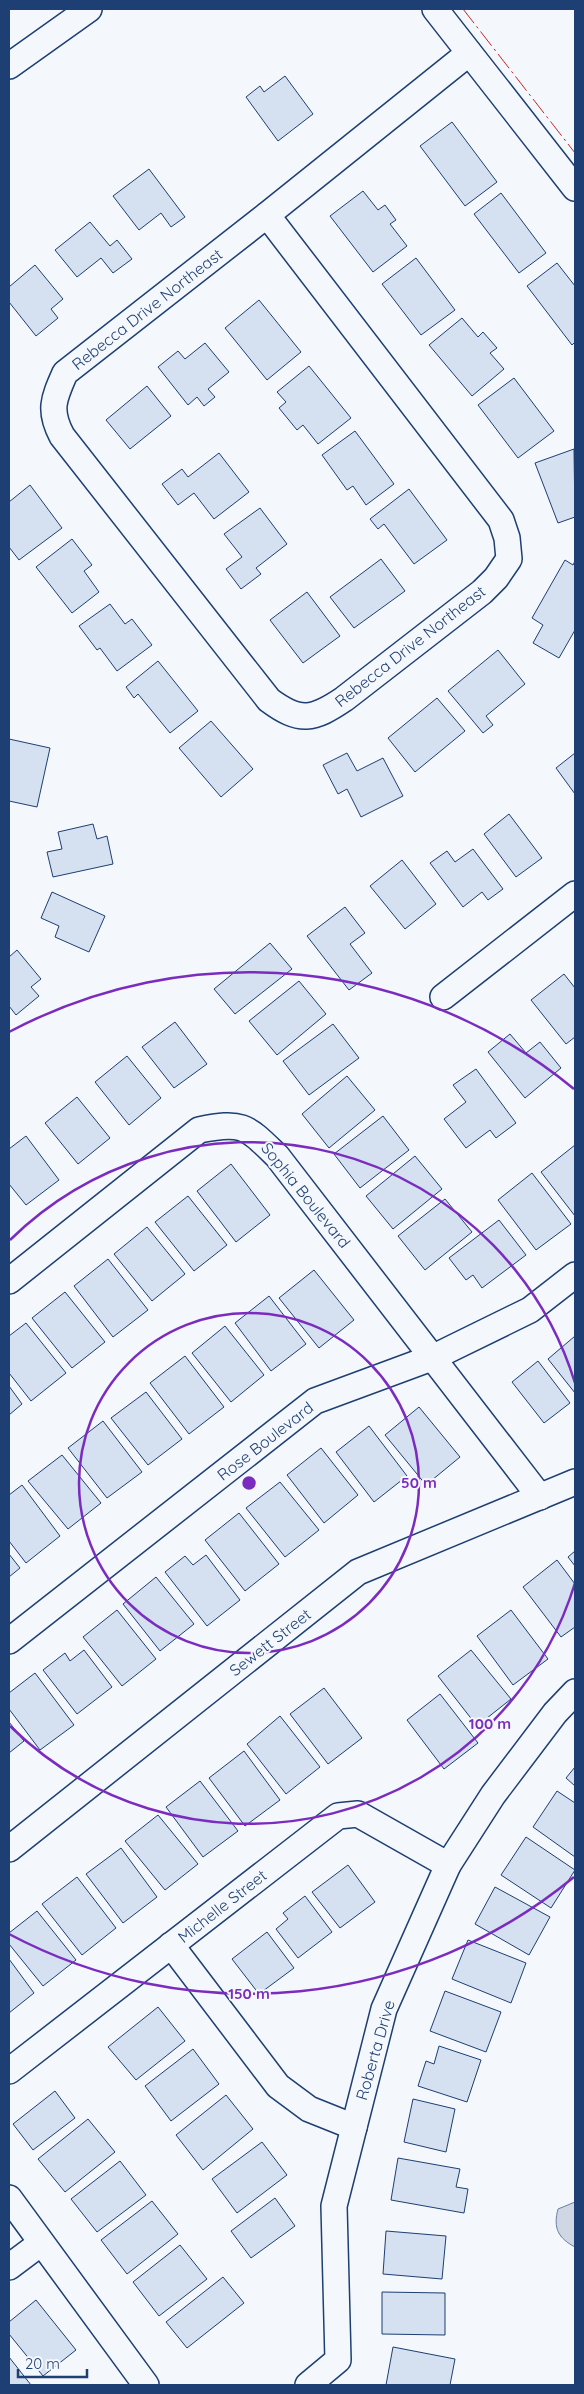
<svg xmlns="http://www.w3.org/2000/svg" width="584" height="2394" font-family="Quicksand,sans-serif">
<rect width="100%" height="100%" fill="#f4f7fb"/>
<!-- water -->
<path fill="#cfd7e4" stroke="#687fa3" d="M575,2202v45c-17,-9 -22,-19 -17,-38z"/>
<!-- building -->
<g fill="#d5e0f0" stroke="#1d3f73">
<polygon points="285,76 313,114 278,141 246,97 260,86 264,92"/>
<polygon points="452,122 497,182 465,206 420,146"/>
<polygon points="149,169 185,217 171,227 161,213 139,230 113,196"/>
<polygon points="363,191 378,210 385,205 396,220 390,224 407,246 373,272 330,216"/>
<polygon points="501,193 546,253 519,273 474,214"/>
<polygon points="90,222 110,246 117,240 132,259 113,273 101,258 77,277 55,250"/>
<polygon points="416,258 455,310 421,335 382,284"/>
<polygon points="557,263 575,286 575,342 572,345 527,286"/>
<polygon points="35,265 63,299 51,309 58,318 36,336 9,302 9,287"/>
<polygon points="259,300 301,352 267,380 225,328"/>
<polygon points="462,318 478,337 483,332 497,348 490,353 504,369 472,396 429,345"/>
<polygon points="205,343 229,372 208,389 215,397 204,406 197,397 188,405 158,367 178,351 185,359"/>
<polygon points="309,366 351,418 318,444 303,425 297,430 279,408 286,402 277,392"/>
<polygon points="514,378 554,431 518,458 478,405"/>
<polygon points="147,386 171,416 130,449 106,420"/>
<polygon points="355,431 394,484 366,505 353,486 347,490 322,455"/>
<polygon points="574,449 575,517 558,523 535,463"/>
<polygon points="219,453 249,492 214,519 194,493 178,505 162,484 182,469 188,477"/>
<polygon points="30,485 62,528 19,560 9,547 9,502"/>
<polygon points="409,489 447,540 414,564 384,524 378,529 370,519"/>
<polygon points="260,508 287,544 256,568 261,574 241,589 226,569 242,557 224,534"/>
<polygon points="72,539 92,565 84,571 99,592 72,613 36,567"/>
<polygon points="381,559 405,591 354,628 330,597"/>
<polygon points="565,560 573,565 575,561 575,630 559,658 533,643 543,625 532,618"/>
<polygon points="307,592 340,636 303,663 270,620"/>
<polygon points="110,604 125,624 132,619 152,645 117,671 100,648 97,650 79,626"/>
<polygon points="498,650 525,684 486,716 493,725 483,733 448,691"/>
<polygon points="158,661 198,711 170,733 138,694 134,698 126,687"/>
<polygon points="437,698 465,731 415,772 388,738"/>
<polygon points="211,721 253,769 221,797 179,748"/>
<polygon points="9,739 50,748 37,807 9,801"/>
<polygon points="347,753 357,771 383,758 403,796 361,817 347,789 338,794 323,765"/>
<polygon points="575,753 575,794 556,768"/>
<polygon points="509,814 542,858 516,877 484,834"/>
<polygon points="93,824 97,839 107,836 113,864 53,877 47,852 62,849 58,832"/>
<polygon points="473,849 503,889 488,900 482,892 463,907 430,863 447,851 455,862"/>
<polygon points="402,860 436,904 405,929 370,886"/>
<polygon points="52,892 105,916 89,952 55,937 59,926 41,918"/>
<polygon points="345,907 365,933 350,944 372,973 349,990 307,936"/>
<polygon points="270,943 292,969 235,1014 214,989"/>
<polygon points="17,950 41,979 31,987 39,996 16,1015 9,1006 9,957"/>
<polygon points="564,974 575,988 575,1037 566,1044 531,1000"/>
<polygon points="299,981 326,1014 277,1055 249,1021"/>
<polygon points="175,1022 207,1064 174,1088 142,1047"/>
<polygon points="333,1024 359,1058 309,1095 283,1061"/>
<polygon points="510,1034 526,1053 540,1042 561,1068 525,1098 488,1052"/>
<polygon points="127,1056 161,1098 129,1125 95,1082"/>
<polygon points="476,1069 516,1123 496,1138 490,1130 466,1148 444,1119 466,1102 453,1085"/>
<polygon points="347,1076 375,1110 329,1148 302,1114"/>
<polygon points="77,1097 110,1138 78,1164 45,1123"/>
<polygon points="383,1116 409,1150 360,1188 334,1154"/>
<polygon points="26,1136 59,1180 26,1205 9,1184 9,1149"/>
<polygon points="575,1145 575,1216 541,1172"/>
<polygon points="415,1156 442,1189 393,1229 366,1196"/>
<polygon points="231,1164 270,1215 236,1242 197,1191"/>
<polygon points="532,1173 571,1224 536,1250 498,1200"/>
<polygon points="188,1196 227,1245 194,1271 155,1222"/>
<polygon points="445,1199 472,1232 425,1270 398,1236"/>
<polygon points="499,1220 526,1255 482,1288 473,1275 466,1280 449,1258"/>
<polygon points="147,1227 185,1274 152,1301 114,1254"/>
<polygon points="108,1259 148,1310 113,1337 74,1286"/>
<polygon points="314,1270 354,1320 319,1348 279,1298"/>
<polygon points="65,1292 105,1342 72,1368 32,1318"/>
<polygon points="269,1296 306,1344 271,1371 235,1323"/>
<polygon points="26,1323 66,1373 31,1401 9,1373 9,1336"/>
<polygon points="225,1326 264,1375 231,1402 192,1353"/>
<polygon points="575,1336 575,1393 548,1359"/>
<polygon points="185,1356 224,1407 189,1434 150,1383"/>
<polygon points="538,1361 570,1403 544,1423 512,1382"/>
<polygon points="9,1386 22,1404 9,1415"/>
<polygon points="146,1392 182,1439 148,1465 111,1418"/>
<polygon points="419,1407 460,1457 426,1485 385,1435"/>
<polygon points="103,1421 142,1472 107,1498 68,1448"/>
<polygon points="369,1426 407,1476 374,1502 336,1452"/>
<polygon points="321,1448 358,1495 324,1523 287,1475"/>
<polygon points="62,1455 101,1503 68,1529 28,1481"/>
<polygon points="280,1482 319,1530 285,1557 246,1508"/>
<polygon points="22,1485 60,1536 26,1563 9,1541 9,1495"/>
<polygon points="239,1513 279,1564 245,1591 205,1540"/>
<polygon points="575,1551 575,1566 568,1557"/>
<polygon points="9,1554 20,1568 9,1577"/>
<polygon points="206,1555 240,1600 207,1626 165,1572 185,1556 193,1565"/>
<polygon points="557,1560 575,1584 575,1627 561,1637 523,1587"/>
<polygon points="156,1577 194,1624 160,1651 123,1604"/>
<polygon points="117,1610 156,1659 122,1686 83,1637"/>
<polygon points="511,1610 548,1659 513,1685 477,1636"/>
<polygon points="84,1650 112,1687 77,1714 43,1670 65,1653 70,1661"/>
<polygon points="471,1650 511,1699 477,1726 438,1676"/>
<polygon points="35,1673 74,1725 40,1750 9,1709 9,1693"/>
<polygon points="324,1688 362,1738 328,1764 290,1714"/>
<polygon points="440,1694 478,1743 444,1769 407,1720"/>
<polygon points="280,1716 320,1767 286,1794 247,1744"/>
<polygon points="9,1722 24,1741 9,1753"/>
<polygon points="244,1751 280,1800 245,1826 209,1778"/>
<polygon points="575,1767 575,1786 566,1778"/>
<polygon points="200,1781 238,1831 203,1857 166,1807"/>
<polygon points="557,1791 575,1803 575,1857 533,1827"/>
<polygon points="158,1815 198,1864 165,1890 125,1841"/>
<polygon points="526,1837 575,1870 551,1908 501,1875"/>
<polygon points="121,1848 157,1897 123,1923 86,1874"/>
<polygon points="348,1865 375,1902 340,1928 312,1892"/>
<polygon points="77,1877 116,1928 82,1955 42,1904"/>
<polygon points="495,1887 550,1917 529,1955 475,1924"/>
<polygon points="305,1896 332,1932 298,1958 276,1929 288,1919 283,1913"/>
<polygon points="37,1911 76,1960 43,1986 9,1944 9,1933"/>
<polygon points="267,1932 294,1968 259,1994 232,1959"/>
<polygon points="468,1940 526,1963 511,2003 452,1979"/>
<polygon points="9,1959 34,1993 9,2013"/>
<polygon points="445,1991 501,2012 486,2052 430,2031"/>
<polygon points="158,2007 185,2041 136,2080 108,2047"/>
<polygon points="439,2046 481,2060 467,2102 418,2086 426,2061 434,2064"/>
<polygon points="193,2049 219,2084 171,2121 145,2086"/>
<polygon points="55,2091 75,2118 33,2150 13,2124"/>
<polygon points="226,2095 253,2129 203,2170 176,2135"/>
<polygon points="413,2099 455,2109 446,2152 404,2142"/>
<polygon points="88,2119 115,2152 65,2192 38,2159"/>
<polygon points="262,2142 287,2175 237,2213 212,2179"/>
<polygon points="398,2158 460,2169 456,2187 468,2189 464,2213 391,2200"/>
<polygon points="120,2161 146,2195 97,2232 71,2199"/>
<polygon points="275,2198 295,2226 251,2258 231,2231"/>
<polygon points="152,2201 178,2234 127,2274 101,2240"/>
<polygon points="386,2231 446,2236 442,2279 383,2274"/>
<polygon points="180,2245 207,2279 159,2316 133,2282"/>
<polygon points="223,2277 244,2303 187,2348 166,2322"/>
<polygon points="382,2292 445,2293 445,2335 382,2334"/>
<polygon points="36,2300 76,2350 43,2376 9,2334 9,2322"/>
<polygon points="393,2347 455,2359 450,2385 386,2385"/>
<polygon points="9,2357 31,2385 9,2385"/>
</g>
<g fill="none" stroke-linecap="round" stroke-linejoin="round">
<defs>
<g id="minor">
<polyline points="435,9 575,188"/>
<polyline points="9,66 89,9"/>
<path d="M267,215l234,305 6,18 2,21 -13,19 -14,14 -138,107c-31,21 -44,24 -75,1l-207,-264c-14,-26 -8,-38 3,-63z"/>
<polyline points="267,215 469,53"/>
<polyline points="443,997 575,894"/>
<path d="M9,1281l190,-151c44,-9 47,-4 78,26l263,341"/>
<polyline points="9,1641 315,1401 434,1357 530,1310 575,1275"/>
<polyline points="9,1849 358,1572 575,1482"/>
<polyline points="171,1945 278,2086 309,2109 354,2127"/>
<polyline points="9,2071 338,1816 358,1814 448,1865"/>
<polyline points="9,2198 146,2385"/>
<polyline points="9,2267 41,2243"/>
<polyline points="308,2385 338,2360 334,2206 384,2009 448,1865 493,1795 555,1713 575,1692"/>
</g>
</defs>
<!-- minor casing -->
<use href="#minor" stroke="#1d3f73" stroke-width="28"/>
<!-- minor -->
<use href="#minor" stroke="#f4f7fb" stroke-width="25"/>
<!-- power -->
<polyline stroke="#c62828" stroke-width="1" stroke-dasharray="18 4 2.5 4" stroke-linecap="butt" points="463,9 575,153"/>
</g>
<!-- distance rings -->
<g fill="none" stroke="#7b2cbf" stroke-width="2.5">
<circle cx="249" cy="1483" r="170"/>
<path d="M575 1583A341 341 0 0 1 10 1726M10 1240A341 341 0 0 1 575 1383"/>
<path d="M574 1877A511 511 0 0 1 9 1934M9 1032A511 511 0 0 1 574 1089"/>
</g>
<g text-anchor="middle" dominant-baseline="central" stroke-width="4" stroke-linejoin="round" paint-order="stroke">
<!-- street labels -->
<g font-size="16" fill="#1d3f73" stroke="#f4f7fb">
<text transform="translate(147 309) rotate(-38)">Rebecca Drive Northeast</text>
<text transform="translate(410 646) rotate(-38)">Rebecca Drive Northeast</text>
<text transform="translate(306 1195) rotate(51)">Sophia Boulevard</text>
<text transform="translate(265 1441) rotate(-38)">Rose Boulevard</text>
<text transform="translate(270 1642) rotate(-38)">Sewett Street</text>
<text transform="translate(222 1906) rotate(-38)">Michelle Street</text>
<text transform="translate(375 2050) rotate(-74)">Roberta Drive</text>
</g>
</g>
<circle cx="249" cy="1483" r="8" fill="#7b2cbf" stroke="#f4f7fb" stroke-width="2.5"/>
<g font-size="15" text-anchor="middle" font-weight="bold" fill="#7b2cbf" stroke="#f4f7fb" stroke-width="4" stroke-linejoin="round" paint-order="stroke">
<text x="419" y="1488">50 m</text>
<text x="490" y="1729">100 m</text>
<text x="249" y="1999">150 m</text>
</g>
<!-- border -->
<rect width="584" height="2394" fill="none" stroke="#1d3f73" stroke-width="20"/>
<!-- scale -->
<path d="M18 2369v8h69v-8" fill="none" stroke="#1d3f73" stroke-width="2.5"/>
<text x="25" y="2369" font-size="15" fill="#1d3f73" stroke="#f4f7fb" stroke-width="4" paint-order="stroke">20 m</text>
</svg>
